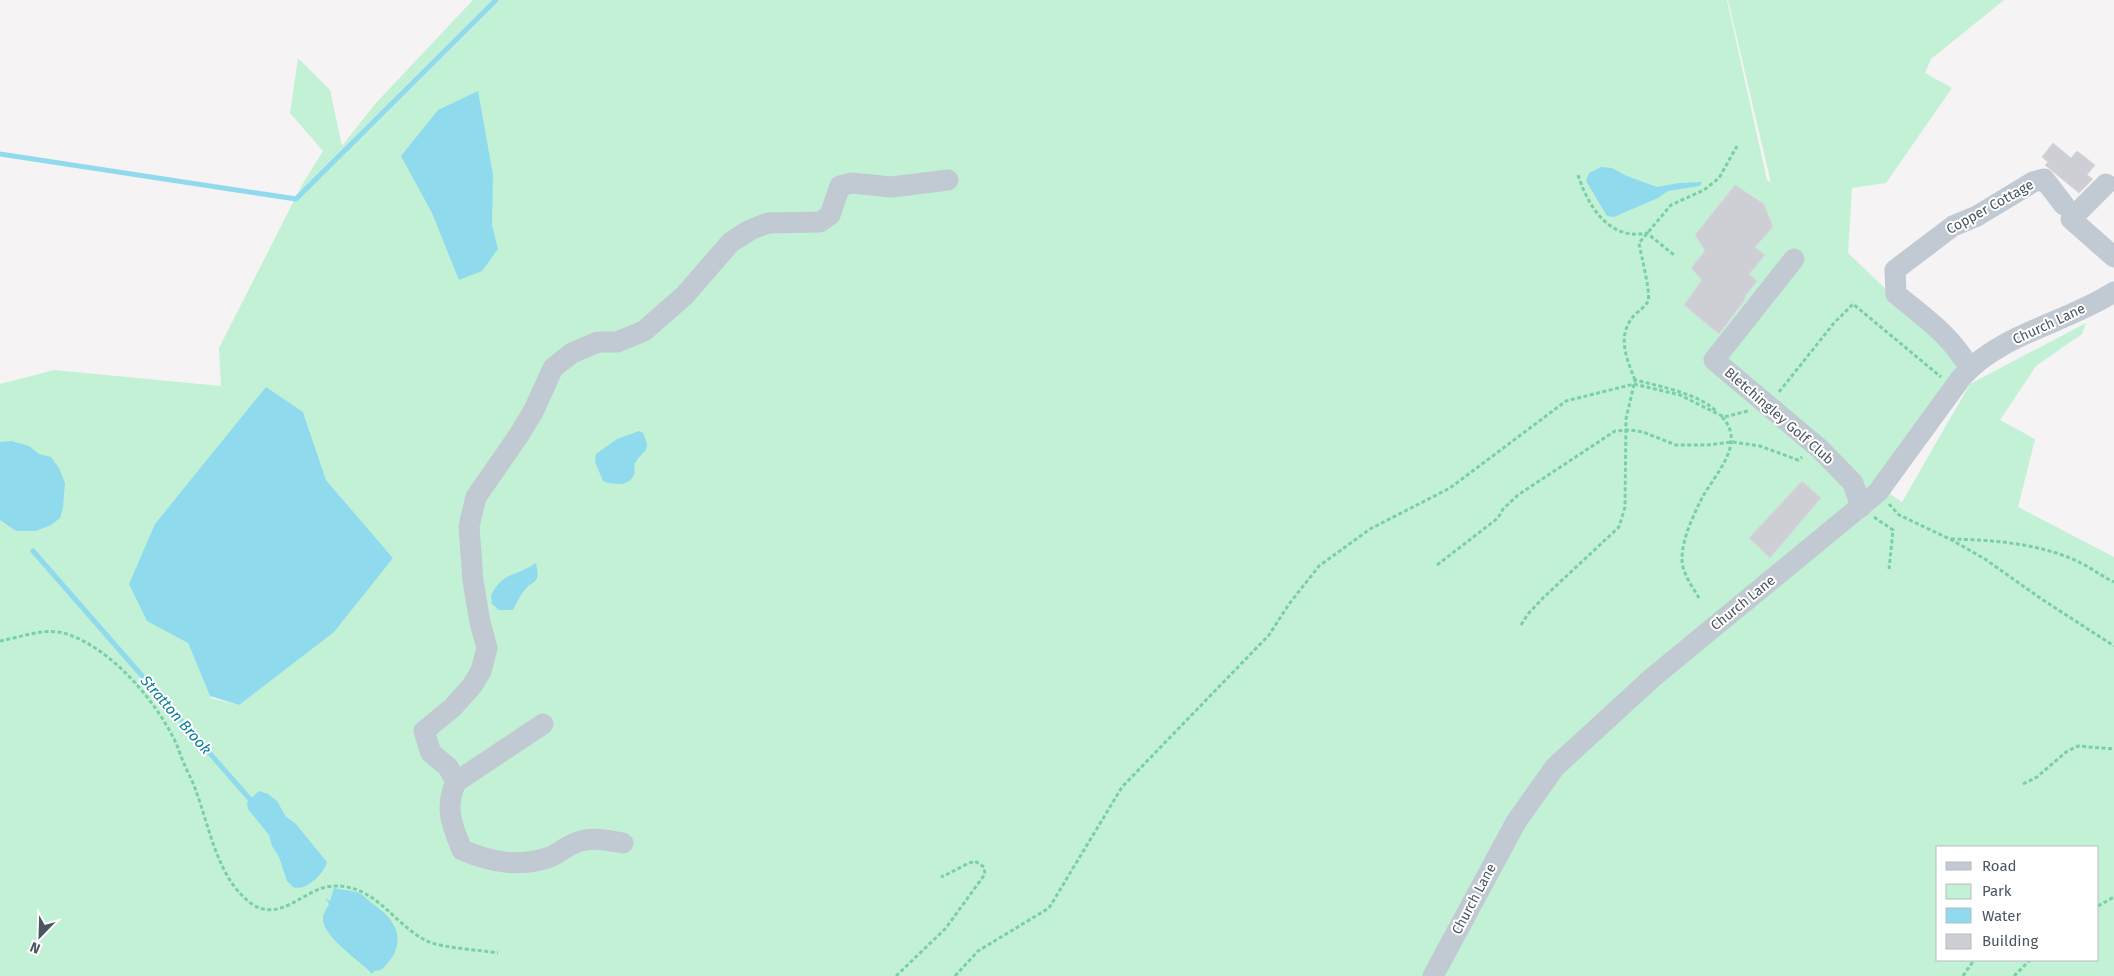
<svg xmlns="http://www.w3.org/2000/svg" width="2114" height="976" font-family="'Fira Sans',sans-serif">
<rect width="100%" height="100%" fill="#f5f3f3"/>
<!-- green -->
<path fill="#c3f1d5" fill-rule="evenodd" d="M473,0h1254l40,180 4,3 -43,-183h276l-73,59 -6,14 27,15 -66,95 -34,5 -4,65 68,65 47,49 -73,127 12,8 68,-118 116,-61 -4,11 -46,32 -36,54 35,19 -17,68 96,50v419h-2114v-592l54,-14 167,16 -2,-38 83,-163 21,-34 -33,-38 8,-55 32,32 12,56 33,-42zM303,412l23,68 67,78 -154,147 -28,-7 -23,-55zM1938,847h160v113h-160z"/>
<!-- water -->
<g fill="#90daee">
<polygon points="478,91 493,175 492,225 498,249 482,271 459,280 432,213 401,156 438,110"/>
<polygon points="1601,167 1612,168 1627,176 1657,187 1679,183 1702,182 1700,186 1668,191 1658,198 1614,217 1607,216 1586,181 1589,173"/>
<polygon points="266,387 303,412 326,480 393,558 334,632 239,705 210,696 188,643 147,621 129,584 155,524"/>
<path d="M639,431l4,2c9,20 1,15 -8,30 -2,4 1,8 -1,12 -5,12 -22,10 -31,6l-8,-19 1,-8 21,-15z"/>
<polygon points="11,441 29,446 39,454 51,457 59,468 65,483 63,508 60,518 51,525 36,531 16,531 0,520 0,442"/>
<path d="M536,563c5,23 -3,15 -13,29 -4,6 -7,12 -10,18h-14l-7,-6 -1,-8c11,-25 25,-19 45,-33z"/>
<path d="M259,791l9,3 9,7 9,16 9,6 32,39c-3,12 -22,30 -34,25l-6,-6 -8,-24 -7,-11 -3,-11 -21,-26 -1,-7z"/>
<path d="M334,888c7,2 16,2 23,4 5,2 11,8 16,12 27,18 35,42 8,66l-7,1 -2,3c-12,-14 -50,-37 -49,-56 0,-5 4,-9 6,-14l-4,-6 5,3z"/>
</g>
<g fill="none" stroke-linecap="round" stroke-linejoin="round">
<!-- stream -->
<g stroke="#90daee" stroke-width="5">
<polyline points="0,154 296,199 496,0"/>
<polyline points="33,551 255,805"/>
</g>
</g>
<!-- building -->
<g fill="#cdcfd5" stroke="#d7d9de">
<polygon points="2053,143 2071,158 2077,151 2095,165 2087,175 2093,179 2079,193 2045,165 2048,162 2042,157"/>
<polygon points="1735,185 1764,204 1773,227 1755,247 1765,255 1749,274 1757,281 1746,295 1744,301 1719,334 1684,305 1702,280 1691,268 1705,251 1695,235"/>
<polygon points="1802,481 1821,498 1770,558 1749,538"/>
</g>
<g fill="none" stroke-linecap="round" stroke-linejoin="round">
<!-- path -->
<g stroke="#7ad0a6" stroke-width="3" stroke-dasharray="4 2.5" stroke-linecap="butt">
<path d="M1578,175c10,31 31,66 69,58l27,22"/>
<path d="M1635,380c-8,-21 -18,-42 -3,-62 4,-6 13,-10 16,-17 3,-8 -7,-46 -9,-58l32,-38 33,-15 15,-12 18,-32"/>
<polyline points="1779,392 1834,323 1853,304 1941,377"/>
<polyline points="1889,504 1899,515 1950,539 1985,559 2040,598 2114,646"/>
<polyline points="1874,517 1893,530 1889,569"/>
<path d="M1951,539c42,1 86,4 126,22 13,6 24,15 37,21"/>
<polyline points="1437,565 1498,518 1503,509 1518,495 1615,431 1630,430 1643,432 1676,445 1707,445 1733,442 1760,446 1798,460 1802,457"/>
<path d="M1699,598c-7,-12 -17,-25 -17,-39 0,-20 11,-43 20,-61 13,-24 45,-55 20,-81"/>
<path d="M1521,625l7,-11 15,-16 76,-71 6,-20 1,-88 9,-39c24,6 65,14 82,32"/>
<path d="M0,641c21,-4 46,-14 67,-7 45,15 88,66 108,107 4,8 6,17 10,25 4,9 9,18 12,28 13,35 21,86 55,110 30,20 53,-18 83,-18 41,-1 59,39 92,55 14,7 54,9 71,12"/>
<polyline points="2023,784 2037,777 2066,752 2078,746 2114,749"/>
<polyline points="2098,906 2114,897"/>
<path d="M896,976l50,-48 39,-54 -1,-7 -9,-6c-12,4 -22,11 -34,16"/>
<polyline points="955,976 978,951 1049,908 1122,787 1269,635 1289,604 1319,566 1370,529 1450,488 1566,401 1634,384 1680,395 1724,417 1748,411"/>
<polyline points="1963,976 1974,960"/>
<polyline points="2014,976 2030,960"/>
</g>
<!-- minor -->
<g stroke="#c1cad2" stroke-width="21">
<polyline points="2106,184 2071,219 2114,257"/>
<polyline points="1794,259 1714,360 1820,449 1853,483 1861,507"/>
<path d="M1970,369c-19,-34 -45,-51 -74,-75l-1,-24 58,-44 24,-10 56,-34 11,-3 20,26"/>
<path d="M543,724l-87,58c-12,26 -4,43 6,68 29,12 57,18 88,7 8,-3 15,-10 23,-13 17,-8 32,-4 50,-1"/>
<polyline points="456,782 448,767 431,753 424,731 452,708 472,686 481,671 487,648 480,622 473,581 469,526 476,497 519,435 534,410 553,368 572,353 598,342 617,342 644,331 685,295 731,242 750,230 768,223 820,222 830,215 840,186 852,183 891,187 948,180"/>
<path d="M1433,976l83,-154 39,-55 97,-89 226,-186 83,-114c38,-44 105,-55 153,-86"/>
</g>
</g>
<g text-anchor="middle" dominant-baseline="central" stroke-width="4" stroke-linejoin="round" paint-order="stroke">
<!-- street labels -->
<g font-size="14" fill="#4a5661" stroke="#fff">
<text transform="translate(1990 207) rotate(-29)">Copper Cottage</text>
<text transform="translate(2049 324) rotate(-25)">Church Lane</text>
<text transform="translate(1779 416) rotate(41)">Bletchingley Golf Club</text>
<text transform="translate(1743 603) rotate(-39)">Church Lane</text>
<text transform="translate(1474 899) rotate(-62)">Church Lane</text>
</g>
<!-- water labels -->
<g font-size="15" font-style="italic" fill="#0c7c9b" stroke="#fff">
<text transform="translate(176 715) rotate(49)">Stratton Brook</text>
</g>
</g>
<!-- legend -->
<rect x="1936" y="846" width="162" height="115" fill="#ffffff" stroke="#b7bbc0"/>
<rect x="1946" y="862" width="25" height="8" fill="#c1cad2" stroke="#b7bbc0"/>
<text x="1982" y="871" font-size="15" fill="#4a5661">Road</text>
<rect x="1946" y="884" width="25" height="15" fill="#c3f1d5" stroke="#b7bbc0"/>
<text x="1982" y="896" font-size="15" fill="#4a5661">Park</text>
<rect x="1946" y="908" width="25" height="15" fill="#90daee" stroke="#b7bbc0"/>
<text x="1982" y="921" font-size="15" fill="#4a5661">Water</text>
<rect x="1946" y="934" width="25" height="15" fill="#cdcfd5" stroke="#b7bbc0"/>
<text x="1982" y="946" font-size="15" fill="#4a5661">Building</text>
<!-- north arrow -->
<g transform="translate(40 936) rotate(203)" stroke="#ffffff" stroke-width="4" paint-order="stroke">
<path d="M0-4L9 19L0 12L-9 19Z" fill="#4a5661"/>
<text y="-8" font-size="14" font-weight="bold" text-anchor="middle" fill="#4a5661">N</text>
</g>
</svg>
